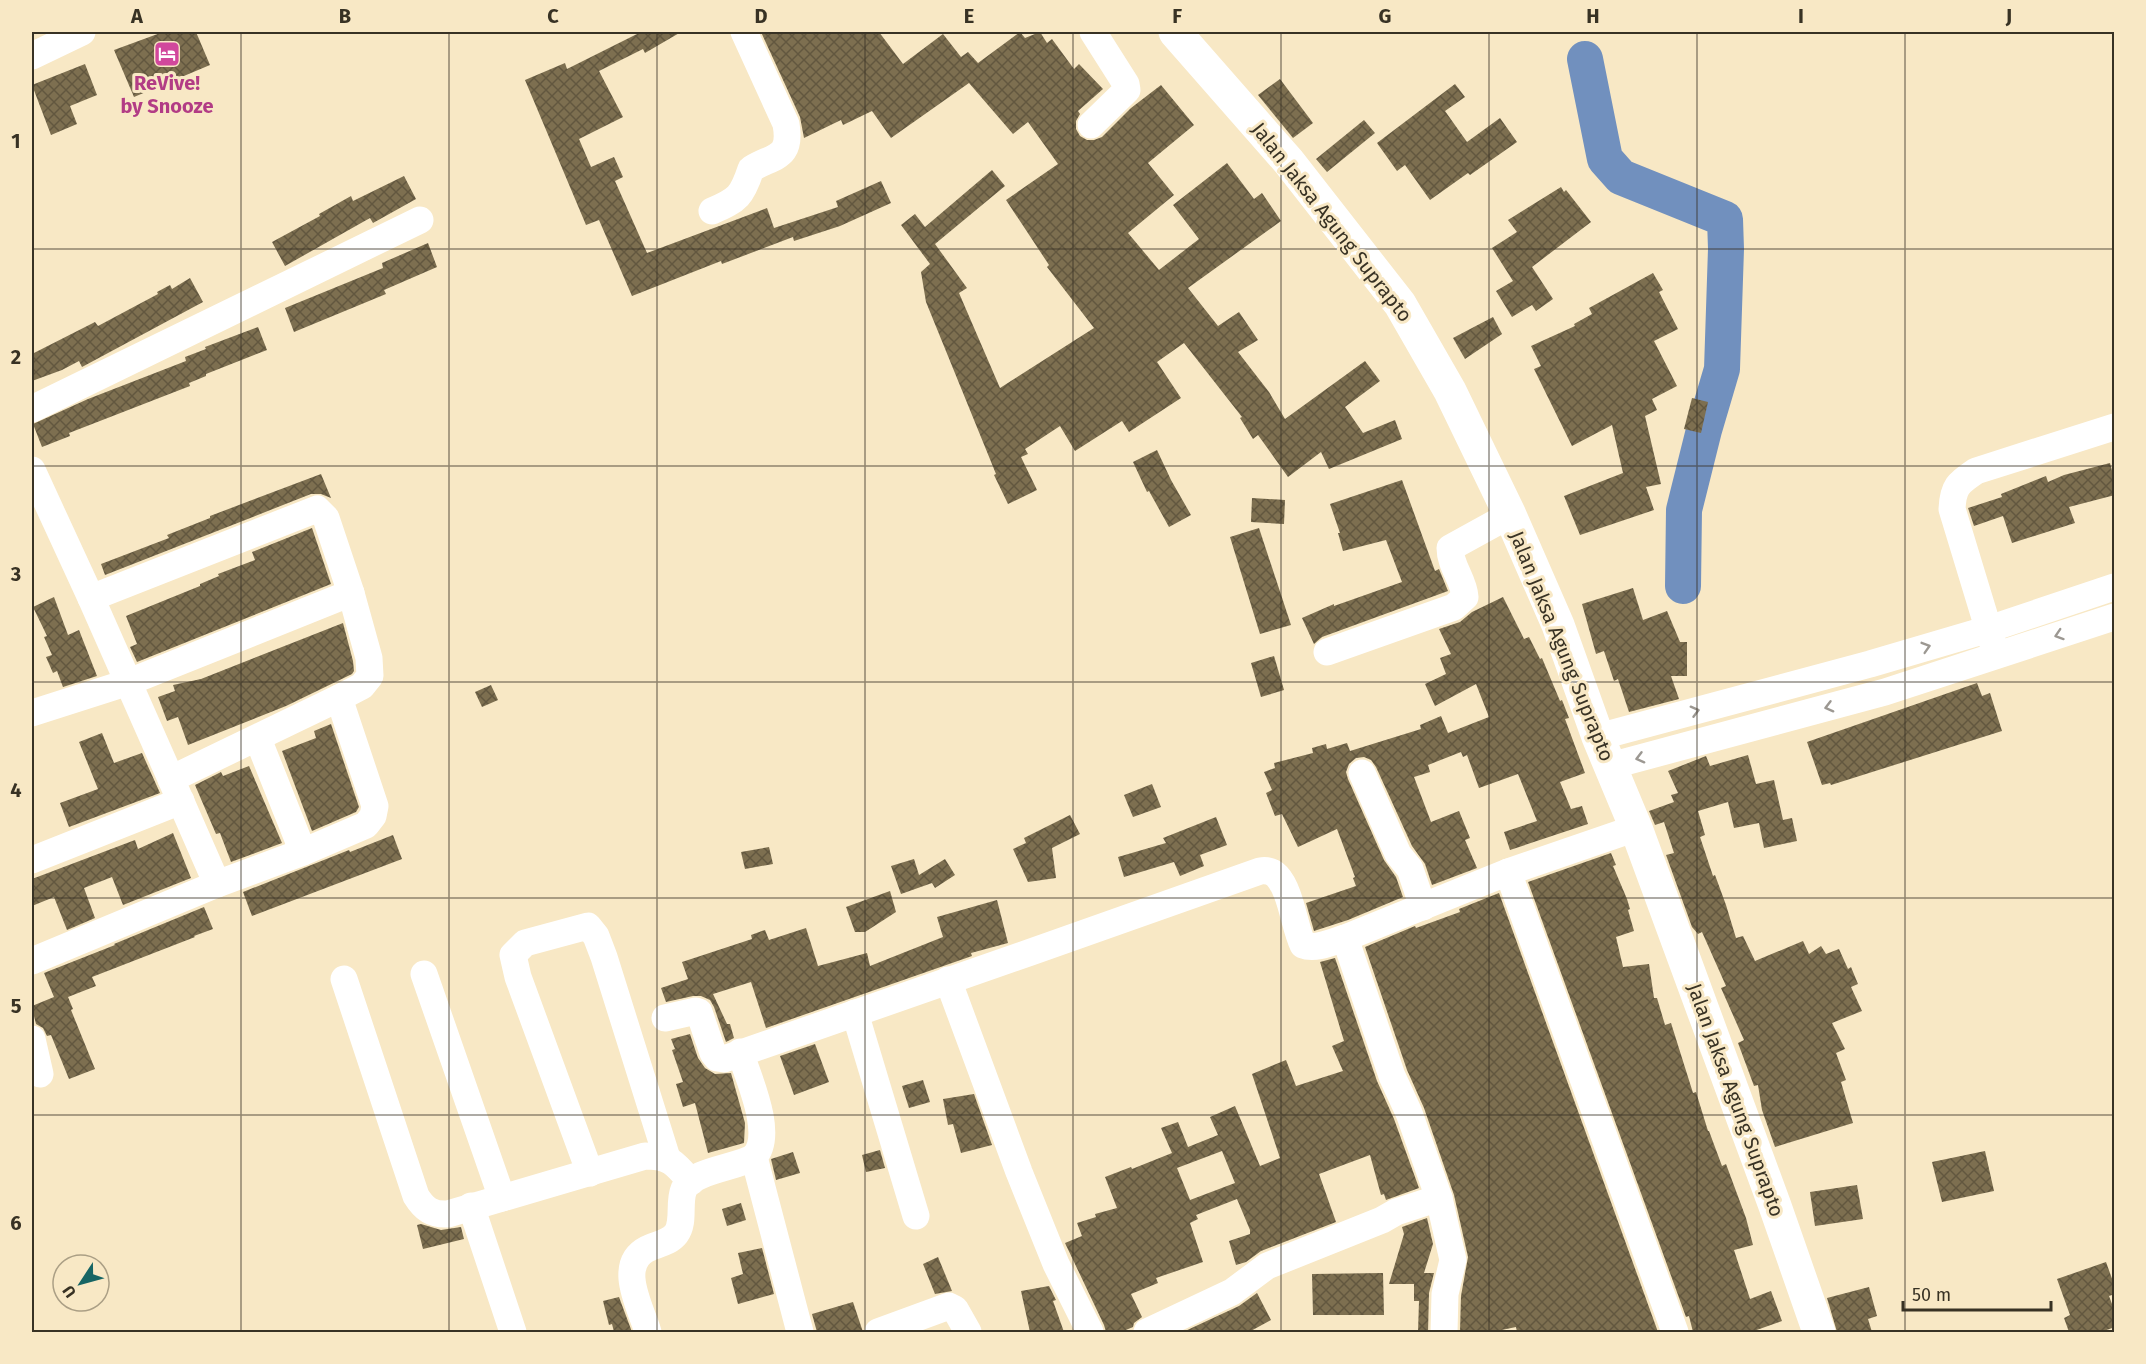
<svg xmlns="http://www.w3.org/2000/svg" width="2146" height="1364" font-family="'Fira Sans',sans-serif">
<defs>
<pattern id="building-cross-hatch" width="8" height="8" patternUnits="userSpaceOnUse" patternTransform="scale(1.5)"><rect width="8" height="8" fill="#7d6f50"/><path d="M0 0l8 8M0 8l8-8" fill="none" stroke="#62573f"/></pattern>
</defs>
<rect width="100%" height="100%" fill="#f8e8c5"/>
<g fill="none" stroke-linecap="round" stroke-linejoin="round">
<!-- river -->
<polyline stroke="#7190be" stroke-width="36" points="1585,59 1605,159 1621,177 1725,219 1726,249 1722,369 1704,430 1684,510 1683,586"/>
</g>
<!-- building -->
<g fill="url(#building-cross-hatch)" fill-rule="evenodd">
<polygon points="163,32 196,32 210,65 134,97 114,50"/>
<polygon points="641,32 681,32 645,53 643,49 599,71 623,117 579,139 591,167 614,157 623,177 615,181 647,253 767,208 774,228 838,207 836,201 881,181 891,203 840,226 794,241 793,237 722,264 721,261 632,296 599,220 586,225 525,80 565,63 567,69"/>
<polygon points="761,32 879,32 903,64 943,34 961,57 968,52 978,63 1020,32 1025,38 1040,32 1047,43 1052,39 1074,69 1079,64 1103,89 1078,111 1080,114 1076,121 1076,129 1080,136 1087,140 1094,140 1102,137 1131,108 1161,85 1194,125 1148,163 1174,195 1128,233 1159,270 1199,239 1173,205 1227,163 1254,199 1262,193 1281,221 1188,288 1218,326 1239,312 1258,340 1238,352 1269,392 1285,419 1365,361 1380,381 1345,407 1363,433 1395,420 1402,439 1329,469 1321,452 1288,477 1258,435 1253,439 1240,418 1242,417 1184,343 1157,362 1181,398 1129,432 1122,421 1075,451 1060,426 1025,449 1028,454 1021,457 1037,490 1008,504 994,475 996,474 926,302 921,272 930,264 901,225 915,214 925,227 992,170 1005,186 935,244 967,288 959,293 1000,388 1094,328 1047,267 1049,265 1006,200 1058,164 1028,122 1013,134 969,83 891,138 872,111 843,125 841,120 804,138 800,117"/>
<polygon points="85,64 97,95 70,106 77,124 51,135 32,85"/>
<polygon points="1280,79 1313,123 1293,138 1258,95"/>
<polygon points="1455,84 1465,97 1445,111 1467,142 1500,118 1517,142 1470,175 1468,173 1430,200 1405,165 1397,171 1377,143"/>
<polygon points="1364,120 1375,133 1327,172 1316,159"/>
<polygon points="404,176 416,199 373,223 370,218 285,266 272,242 320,216 319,214 351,196 353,201"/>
<polygon points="1561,187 1564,192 1566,190 1591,222 1532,267 1553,299 1536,311 1532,305 1512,317 1496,291 1513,281 1492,248 1517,232 1508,220"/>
<polygon points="428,243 437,267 384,290 386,294 294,332 285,308 383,268 382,263"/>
<polygon points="1653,273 1663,290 1659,292 1678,329 1654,341 1677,386 1652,399 1657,410 1645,416 1661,484 1646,487 1654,510 1580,535 1564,496 1623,473 1612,425 1572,446 1534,369 1541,366 1531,346 1575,326 1574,324 1592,314 1589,308"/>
<polygon points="190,278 203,302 82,367 79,361 62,370 32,381 32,354 95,322 98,326 158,294 157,292 170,285 172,289"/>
<polygon points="1493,317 1502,334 1465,359 1453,338"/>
<polygon points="258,327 267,350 206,374 206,376 189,383 190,386 69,433 70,436 42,447 33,424 88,399 186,361 185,357 206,349 205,347"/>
<polygon points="1692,398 1708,402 1701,433 1684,429"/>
<polygon points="1157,450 1171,480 1191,515 1169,527 1149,491 1147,492 1133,462"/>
<polygon points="2110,463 2115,482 2115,495 2069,507 2075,523 2012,543 2003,516 1974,526 1968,508 2002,497 2001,494 2046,476 2048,482 2064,475"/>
<polygon points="321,474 331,498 321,494 311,494 105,575 101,564 169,538 167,535 210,518 210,516"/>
<polygon points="1402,480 1435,571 1439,569 1448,591 1322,637 1314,644 1302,618 1334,604 1334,606 1402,582 1386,540 1343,551 1338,533 1340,533 1330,504"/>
<polygon points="1252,498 1285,500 1284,524 1251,522"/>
<polygon points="312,528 331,584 137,662 130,647 137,644 126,616 200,586 200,584 219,576 218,574 255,560 252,552"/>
<polygon points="1259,528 1291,625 1260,634 1230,537"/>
<polygon points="1633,588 1643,620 1667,611 1680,642 1687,642 1687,676 1671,676 1679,699 1629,712 1618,679 1614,681 1604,651 1596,654 1582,604"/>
<polygon points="54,597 68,635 79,630 97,676 63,687 57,671 53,673 46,657 52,655 44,637 47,636 33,607"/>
<polygon points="1503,597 1524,639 1529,637 1540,659 1542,658 1560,701 1562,700 1569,718 1565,719 1585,773 1560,782 1571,809 1582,806 1588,824 1510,850 1504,832 1537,821 1518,774 1479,788 1467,755 1463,757 1461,752 1428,765 1430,772 1414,777 1431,822 1459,811 1470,838 1465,840 1477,868 1432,885 1425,864 1412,846 1376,767 1371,760 1364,757 1356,758 1349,764 1346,772 1348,779 1384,860 1396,877 1403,897 1348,920 1314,931 1306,903 1356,886 1353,878 1355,877 1337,829 1298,847 1282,814 1275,816 1266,793 1272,790 1264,772 1275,768 1274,763 1313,753 1312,748 1326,744 1327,749 1347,743 1350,751 1421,729 1420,725 1441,716 1448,733 1489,717 1476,684 1435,706 1425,684 1446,674 1440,658 1451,654 1439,629 1460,622 1472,612"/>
<polygon points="343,623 353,661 354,671 352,674 286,706 188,745 178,717 167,721 158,697 175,691 173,685 201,679"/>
<polygon points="1274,656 1284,690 1261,697 1251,663"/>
<polygon points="1977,683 1982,696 1990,693 2002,731 1831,785 1830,783 1822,785 1807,742"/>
<polygon points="491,685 498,700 482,707 475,692"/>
<polygon points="331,724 359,807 356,812 312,831 282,751 316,738 314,731"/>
<polygon points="102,733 114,763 142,753 160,793 69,827 60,803 98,789 79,742"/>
<polygon points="1748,755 1756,784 1774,780 1783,820 1792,818 1797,841 1764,848 1759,823 1734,828 1728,802 1698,811 1705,835 1700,837 1713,876 1715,875 1726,905 1736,938 1743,936 1755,961 1803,941 1809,954 1821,946 1826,954 1839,949 1848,969 1851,967 1858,984 1851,987 1862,1011 1832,1023 1845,1049 1836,1053 1846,1080 1841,1082 1853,1123 1775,1147 1762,1110 1758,1085 1754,1086 1738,1043 1744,1040 1721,988 1726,986 1702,932 1698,934 1692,927 1666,855 1674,853 1664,822 1655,825 1649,811 1674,802 1671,795 1678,793 1668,771 1706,756 1710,766"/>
<polygon points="249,766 282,843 231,862 220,833 216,834 195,785 221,772 223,776"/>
<polygon points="1152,784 1161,807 1133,817 1124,795"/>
<polygon points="1070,815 1080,834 1052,848 1056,878 1028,882 1013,849 1026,843 1024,838"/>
<polygon points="1216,817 1227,845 1200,855 1204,866 1180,876 1174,862 1124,877 1118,857 1166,843 1163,838"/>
<polygon points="173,833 191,878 123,905 112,877 84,888 95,918 67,930 54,897 32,906 32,879 135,840 138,849"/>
<polygon points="393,835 402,859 252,916 243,892 349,850 350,852"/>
<polygon points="769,847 773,864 745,869 741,852"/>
<polygon points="1611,853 1616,865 1613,866 1627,899 1630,909 1628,910 1634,931 1616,937 1623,967 1649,964 1654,998 1657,998 1665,1025 1671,1023 1693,1093 1696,1092 1708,1131 1709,1131 1722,1166 1726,1164 1746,1218 1753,1245 1734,1250 1750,1299 1771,1291 1782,1321 1751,1332 1693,1332 1689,1316 1686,1317 1528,882"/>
<polygon points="914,859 919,875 945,859 955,875 935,888 932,883 901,894 891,866"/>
<polygon points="890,891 896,912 865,932 855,932 846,907"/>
<polygon points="1499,893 1658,1332 1517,1332 1516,1327 1492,1332 1460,1332 1461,1296 1468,1257 1454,1195 1424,1108 1407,1070 1365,947 1415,926 1416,928 1460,912 1459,909"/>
<polygon points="997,900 1008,943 971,953 972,956 766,1028 751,982 713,994 727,1024 730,1024 734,1038 726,1042 714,1007 710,1000 701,996 693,996 666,1002 661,988 688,979 682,962 752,939 751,935 765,930 769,940 806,928 818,966 867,953 870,966 943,937 937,917"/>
<polygon points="204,907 213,929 194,936 195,937 92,977 96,986 68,997 73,1009 71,1010 95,1069 69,1079 51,1035 47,1036 43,1028 36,1024 32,1008 32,1006 54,997 44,973 115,945 114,944"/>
<path d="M1335,958l42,123 17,38 25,69 -33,12 -2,-6 -3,1 -11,-40 -51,19 17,48 -75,29 -15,11 -10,3 -7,-24 21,-7v-4l-13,-31 -41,16 2,4 -8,4 13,39 -47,16 2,5 -27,11 11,23 -8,6 -1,4 -12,5h-15l-2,-7 -39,-82 17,-7 -5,-13 19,-6 -1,-3 22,-6 -12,-31 26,-10 1,2 40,-16 -11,-25 17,-6 10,25 30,-12 -8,-18 25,-11 25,60 20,-8 -28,-84 34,-14 10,26 47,-15 -11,-25 12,-5 -24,-79zM1222,1151l13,32 -45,17 -13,-32z"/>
<polygon points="690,1034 698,1058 705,1068 715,1074 731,1073 745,1123 744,1143 708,1153 695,1103 683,1107 676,1084 683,1082 672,1050 675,1049 671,1039"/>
<polygon points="815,1044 829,1082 794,1095 780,1056"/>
<polygon points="923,1080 930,1102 909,1108 902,1086"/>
<polygon points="974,1094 992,1145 961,1153 953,1124 948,1125 943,1099"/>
<polygon points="880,1150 885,1168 866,1172 862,1155"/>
<polygon points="1985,1151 1994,1191 1942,1202 1932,1162"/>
<polygon points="793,1152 800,1173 776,1180 771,1159"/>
<polygon points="1857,1185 1863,1219 1815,1226 1810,1192"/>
<polygon points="741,1203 746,1220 727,1226 722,1209"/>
<polygon points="1427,1218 1433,1244 1424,1273 1434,1273 1429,1293 1428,1332 1418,1332 1419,1301 1414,1301 1414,1284 1389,1284 1404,1234 1402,1227"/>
<polygon points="421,1224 441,1230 461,1227 464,1239 423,1249 417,1225"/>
<polygon points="762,1248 774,1294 738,1304 731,1278 743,1274 738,1253"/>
<polygon points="938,1257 952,1291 935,1294 923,1264"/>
<polygon points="2106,1262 2115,1287 2115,1294 2109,1296 2115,1312 2115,1327 2101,1332 2069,1332 2064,1318 2070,1315 2057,1279"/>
<polygon points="1383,1273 1384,1315 1313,1315 1312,1274"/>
<polygon points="1049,1286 1056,1300 1053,1301 1064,1332 1030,1332 1021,1291"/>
<polygon points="1869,1287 1877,1316 1868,1319 1872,1332 1837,1332 1827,1298"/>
<polygon points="1257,1293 1271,1320 1249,1332 1183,1332 1239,1306"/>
<polygon points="619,1297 632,1332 614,1332 612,1324 609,1325 603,1301"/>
<polygon points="853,1302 863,1332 817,1332 812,1314"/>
</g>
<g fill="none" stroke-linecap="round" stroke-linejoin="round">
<!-- minor -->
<g stroke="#fff" stroke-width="27">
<polyline points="32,56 82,32"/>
<polyline points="1091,125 1127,90 1126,84 1093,32"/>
<path d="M712,211c26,-11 30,-15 39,-42 23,-14 41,-10 35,-45l-42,-92"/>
<polyline points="32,409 420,220"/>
<polyline points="32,470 91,598 171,779"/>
<polyline points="91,598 317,509 326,518 351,593"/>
<path d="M1993,644l-41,-135c1,-22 6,-26 24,-38l138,-44"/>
<path d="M1327,652l127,-45 11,-10c-1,-17 -15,-31 -15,-49l60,-33"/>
<polygon points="339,698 375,806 373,816 366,825 303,852 217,884 171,779"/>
<polyline points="32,713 129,682 351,593 369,658 370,676 362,686 339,698"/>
<polyline points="1598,737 1870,664 1989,629 2114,587"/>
<polyline points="258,739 303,852"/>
<polyline points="1610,766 1885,692 2114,617"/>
<polyline points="1362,773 1398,854 1410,869 1423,907"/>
<polyline points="32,860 181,801"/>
<polyline points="1508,872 1675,1332"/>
<polyline points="1345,938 1392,1076 1409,1113 1439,1198 1453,1260 1445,1294 1444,1332"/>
<polyline points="32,961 217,884"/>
<polyline points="424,974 502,1198"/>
<path d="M344,979l72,217c8,13 16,19 32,18l197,-58c25,0 30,7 46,26"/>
<polyline points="948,980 1019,1172 1056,1264 1090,1332"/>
<polyline points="855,1013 916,1216"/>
<path d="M665,1018l31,-7 3,1 14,41 4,5 7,1 307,-107 229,-81c6,-1 12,0 17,5 14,15 17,50 26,69 12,5 29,-3 42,-7l163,-66 128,-44"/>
<polyline points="32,1039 40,1074"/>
<path d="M740,1052c8,25 35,83 14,105l46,175"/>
<polyline points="590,1173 518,977 513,955 525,943 588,926 596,936 604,957 667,1158"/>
<polyline points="471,1206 513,1332"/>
<path d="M648,1332c-7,-24 -32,-67 -1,-83 10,-5 22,-6 29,-15 9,-12 2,-31 8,-45 9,-19 52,-21 70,-32"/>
<polyline points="878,1332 949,1306 955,1309 968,1332"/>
<polyline points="1147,1332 1232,1292 1267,1266 1382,1220 1396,1212 1439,1198"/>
</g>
<!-- major -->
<polyline stroke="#fff" stroke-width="33" points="1175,32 1289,162 1400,304 1450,391 1510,515 1558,625 1598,737 1636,828 1775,1206 1819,1332"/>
</g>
<!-- one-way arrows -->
<defs><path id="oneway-chevron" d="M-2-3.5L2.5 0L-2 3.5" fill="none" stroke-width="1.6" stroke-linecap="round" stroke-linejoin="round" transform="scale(1.5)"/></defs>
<g stroke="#9c9892">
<use href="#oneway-chevron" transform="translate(2059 635) rotate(162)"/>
<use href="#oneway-chevron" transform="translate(1926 647) rotate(-17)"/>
<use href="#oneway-chevron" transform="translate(1829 707) rotate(165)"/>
<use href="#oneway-chevron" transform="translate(1695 711) rotate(-15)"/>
<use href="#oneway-chevron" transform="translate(1640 758) rotate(165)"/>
</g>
<!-- grid -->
<path fill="none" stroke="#383224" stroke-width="1.5" stroke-opacity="0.55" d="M241,32v1300M449,32v1300M657,32v1300M865,32v1300M1073,32v1300M1281,32v1300M1489,32v1300M1697,32v1300M1905,32v1300M32,249h2082M32,466h2082M32,682h2082M32,898h2082M32,1115h2082"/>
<!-- icons -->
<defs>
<symbol id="hotel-square" viewBox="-11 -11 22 22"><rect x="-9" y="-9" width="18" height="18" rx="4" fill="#d1479c" stroke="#f8e8c5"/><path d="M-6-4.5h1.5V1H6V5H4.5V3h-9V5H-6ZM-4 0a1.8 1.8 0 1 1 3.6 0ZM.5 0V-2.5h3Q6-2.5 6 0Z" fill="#fff"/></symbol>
</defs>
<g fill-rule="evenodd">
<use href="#hotel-square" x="152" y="39" width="30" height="30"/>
</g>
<g text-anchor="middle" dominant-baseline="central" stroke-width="6" stroke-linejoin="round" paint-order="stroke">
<!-- hotel labels -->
<g font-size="20" font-weight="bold" fill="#b23c85" stroke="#f8e8c5">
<text x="167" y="83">ReVive!<tspan x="167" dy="23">by Snooze</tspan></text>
</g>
<!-- street labels -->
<g font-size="20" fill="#383224" stroke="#f8e8c5">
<text transform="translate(1332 222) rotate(52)">Jalan Jaksa Agung Suprapto</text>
<text transform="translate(1562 646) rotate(68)">Jalan Jaksa Agung Suprapto</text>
<text transform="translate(1736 1100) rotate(70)">Jalan Jaksa Agung Suprapto</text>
</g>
</g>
<!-- border -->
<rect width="2146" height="1364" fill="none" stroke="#f8e8c5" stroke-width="66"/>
<!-- north arrow -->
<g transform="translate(81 1283) rotate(234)"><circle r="28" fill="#f8e8c5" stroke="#ab9f85" stroke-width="1.5"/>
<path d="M0-4.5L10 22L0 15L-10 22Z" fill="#176564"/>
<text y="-9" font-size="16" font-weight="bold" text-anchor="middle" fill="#383224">U</text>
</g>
<!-- scale -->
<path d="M1903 1301v9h148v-9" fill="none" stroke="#383224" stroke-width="3"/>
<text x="1912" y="1301" font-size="18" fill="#383224" stroke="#f8e8c5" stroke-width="4.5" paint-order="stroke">50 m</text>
<rect x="33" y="33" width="2080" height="1298" fill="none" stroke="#383224" stroke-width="2"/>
<g font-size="20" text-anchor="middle" font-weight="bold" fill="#383224">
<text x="137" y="23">A</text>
<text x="345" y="23">B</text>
<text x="553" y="23">C</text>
<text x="761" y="23">D</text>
<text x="969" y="23">E</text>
<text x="1177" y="23">F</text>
<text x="1385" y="23">G</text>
<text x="1593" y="23">H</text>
<text x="1801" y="23">I</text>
<text x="2009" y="23">J</text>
<text x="16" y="148">1</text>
<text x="16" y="364">2</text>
<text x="16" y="581">3</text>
<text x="16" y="797">4</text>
<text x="16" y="1013">5</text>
<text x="16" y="1230">6</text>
</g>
</svg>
